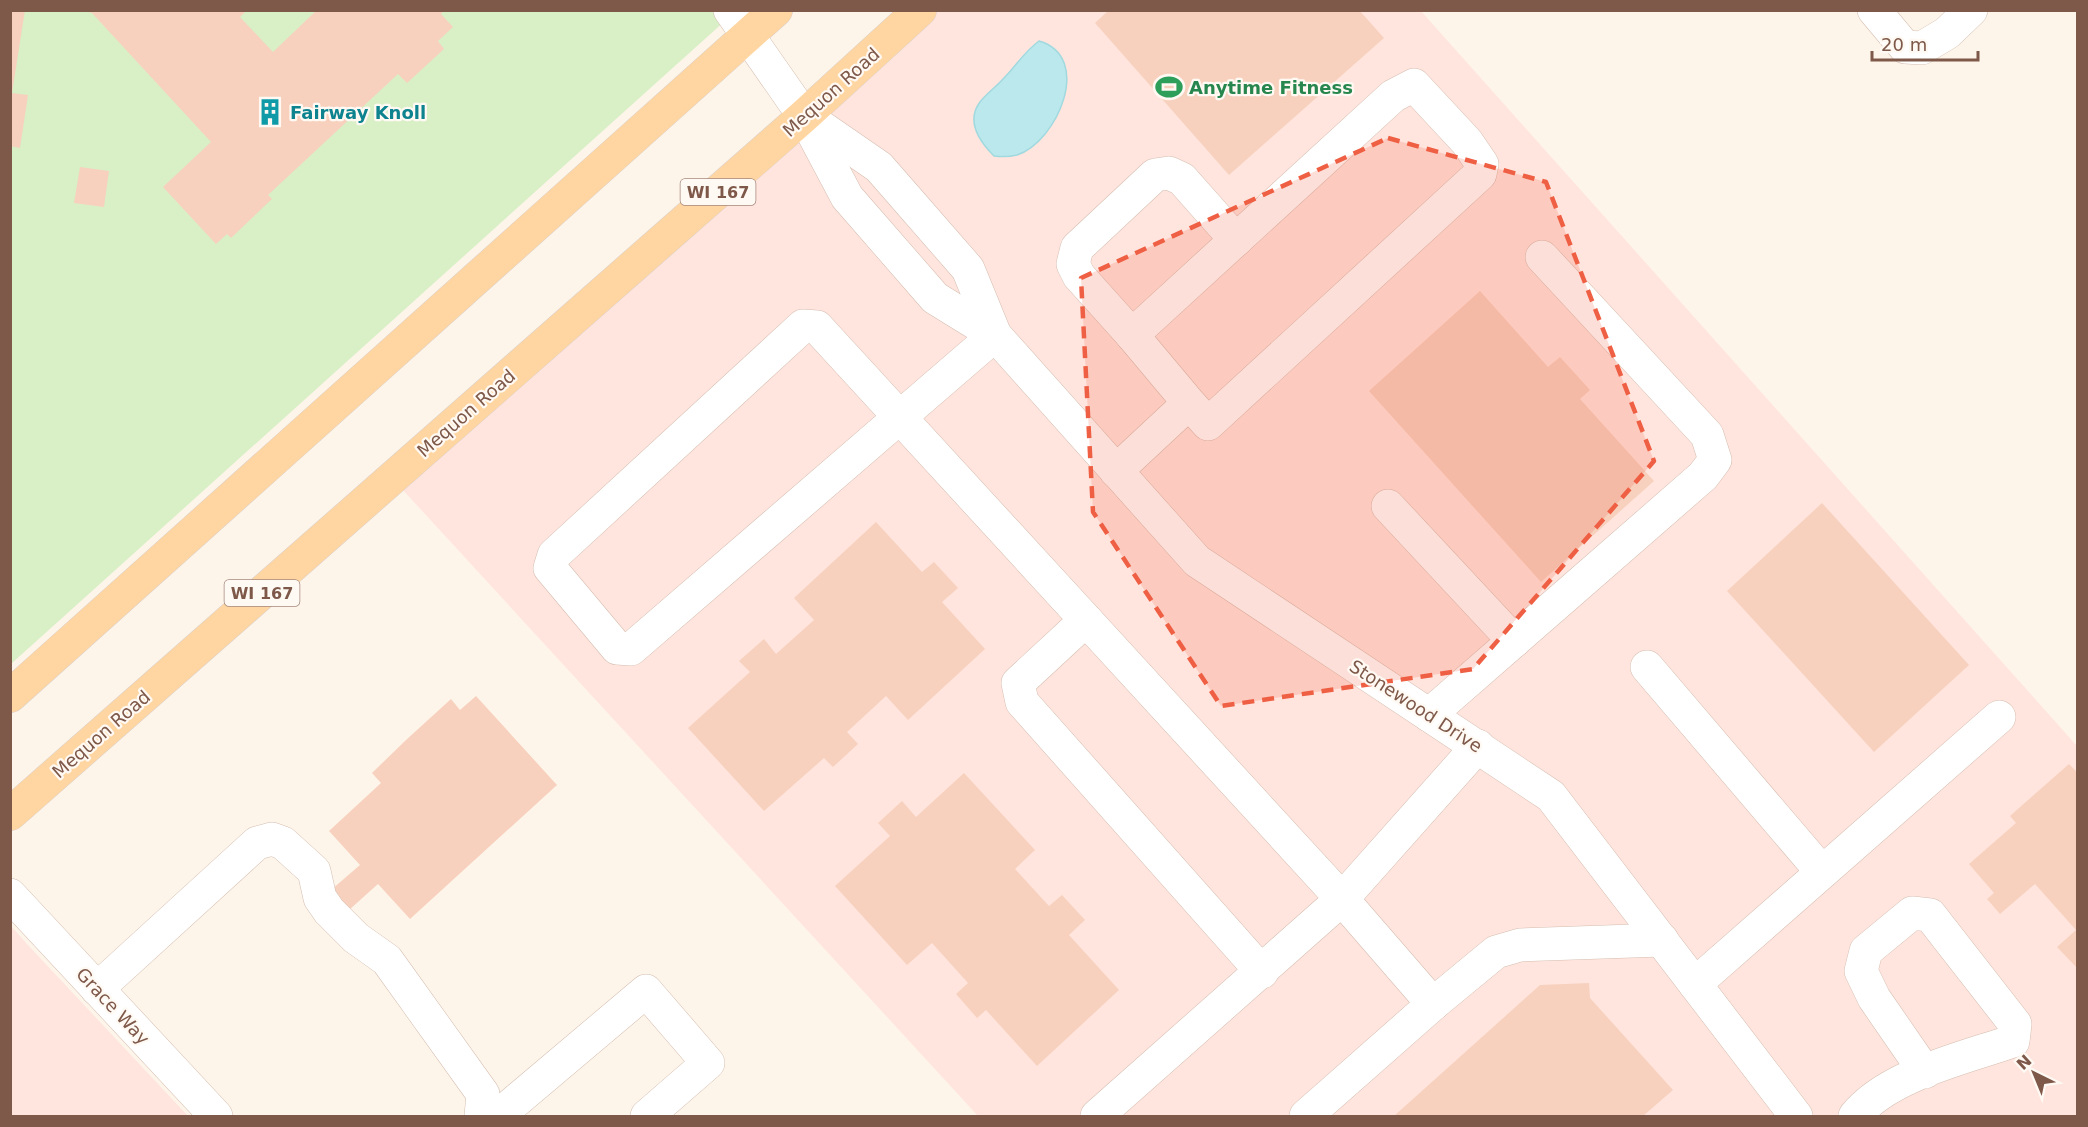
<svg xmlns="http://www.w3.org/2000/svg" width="2088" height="1127" font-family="'DejaVu Sans',sans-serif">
<rect width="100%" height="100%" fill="#fef5ea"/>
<!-- commercial -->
<g fill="#ffe5de">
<polygon points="935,11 1421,11 2077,746 2077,1116 978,1116 402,489"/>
<polygon points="11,926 27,944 188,1116 11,1116"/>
</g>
<!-- green -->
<polygon fill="#d9efc6" points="11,11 736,11 11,664"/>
<!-- water -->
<path fill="#bbe8ec" stroke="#a0d9df" stroke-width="1.5" d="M1039,41c55,16 18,101 -22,114 -8,2 -15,2 -23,1 -14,-14 -29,-34 -14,-54 6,-8 16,-15 23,-23 13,-13 21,-27 36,-38z"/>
<!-- building -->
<g fill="#f7d1be">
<polygon points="10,10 25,10 12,93 28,95 20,148 10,146"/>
<polygon points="81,10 247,10 240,17 273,52 317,10 444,10 441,14 453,27 438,41 444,49 407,83 398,74 268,195 272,199 231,238 227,234 216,244 163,187 211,142 92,13"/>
<polygon points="1109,10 1359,10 1384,38 1229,175 1095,23"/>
<polygon points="80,167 109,171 104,207 74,203"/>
<polygon points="1480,291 1548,367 1560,357 1590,390 1580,399 1654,481 1541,582 1369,391"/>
<polygon points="1822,503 1969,665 1874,752 1727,591"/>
<polygon points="876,522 922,572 934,562 958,588 942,602 985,649 908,720 886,696 847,732 858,744 833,767 824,758 764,811 688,728 750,672 739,661 764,639 776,654 814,620 794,598"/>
<polygon points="476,696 557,785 410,919 378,884 349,910 331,890 360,865 329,831 381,783 372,773 406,740 451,699 460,710"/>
<polygon points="2069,764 2078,773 2078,969 2057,947 2076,930 2035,884 2000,914 1987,899 1994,893 1969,864 2016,823 2010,816"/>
<polygon points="964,773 1035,850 1015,869 1049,906 1062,895 1085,920 1069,935 1119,990 1037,1066 986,1010 977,1018 956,994 968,983 932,943 907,965 835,886 890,836 878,823 902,801 916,817"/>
<polygon points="1589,983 1590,998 1673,1090 1643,1116 1394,1116 1540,985"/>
</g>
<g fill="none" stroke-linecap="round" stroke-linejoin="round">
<defs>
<g id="minor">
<polyline points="730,10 804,116 847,197 935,298 995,335 1197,561 1551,796 1796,1116"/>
<polyline points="1874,10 1905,47 1922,48 1947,33 1971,10"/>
<polyline points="808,118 879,167 968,269 995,335"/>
<polyline points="995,335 631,649 617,648 550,568 554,555 803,326 817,327 1086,620 1018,683 1022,702 1262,972"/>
<polyline points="1132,335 1079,276 1073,264 1077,248 1155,175 1169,173 1182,179 1236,240"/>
<polyline points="1116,471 1189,403 1208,424 1480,174 1482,164 1467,142 1414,85 1393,96 1132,335 1189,403"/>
<polyline points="1388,506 1514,641"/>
<polyline points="1086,620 1342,899 1433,1004 1306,1116"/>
<polyline points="1647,667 1822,872"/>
<polyline points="1429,715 1703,476 1715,460 1707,435 1542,257"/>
<polyline points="10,895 216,1116"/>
<polyline points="1695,984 1999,717"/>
<polyline points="97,989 257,843 272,839 283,843 314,871 320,898 329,911 356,938 387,960 483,1094 481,1116"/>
<polyline points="1433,1004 1496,952 1520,945 1662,940"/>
<polyline points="498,1116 646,991 708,1063 647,1116"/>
<polyline points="1097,1116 1342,899 1478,746"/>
<path d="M1855,1116c33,-41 109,-58 158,-75l2,-17 -85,-109 -18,-2 -46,38 -5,20 13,27 51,74"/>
</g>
<g id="major">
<polyline points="10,696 776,10"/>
<polyline points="10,814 804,116 920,10"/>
</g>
</defs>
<!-- minor casing -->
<use href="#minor" stroke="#d5beb0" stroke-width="34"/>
<!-- major casing -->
<use href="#major" stroke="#dbd0cc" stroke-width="34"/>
<!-- minor -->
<use href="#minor" stroke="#fff" stroke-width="33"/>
<!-- major -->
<use href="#major" stroke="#ffd6a1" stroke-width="33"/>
</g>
<!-- marked area -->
<path fill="#ee5f43" fill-opacity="0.2" stroke="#ee5f43" stroke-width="4.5" stroke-dasharray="12 8" stroke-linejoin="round" d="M1388,138l158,44 108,279 -181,208 -252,37 -128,-194 -12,-234z"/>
<!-- icons -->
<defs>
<symbol id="stadium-bare" viewBox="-9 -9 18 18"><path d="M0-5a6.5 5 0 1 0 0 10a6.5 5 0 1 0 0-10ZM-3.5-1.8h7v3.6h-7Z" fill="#2e9e5b" stroke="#fff9f3" stroke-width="2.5" paint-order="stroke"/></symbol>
<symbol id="building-bare" viewBox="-9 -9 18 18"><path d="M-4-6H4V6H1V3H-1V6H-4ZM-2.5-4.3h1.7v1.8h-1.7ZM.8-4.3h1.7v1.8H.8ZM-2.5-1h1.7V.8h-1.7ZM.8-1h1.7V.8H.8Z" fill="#0f9aa8" stroke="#fff9f3" stroke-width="2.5" paint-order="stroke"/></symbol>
</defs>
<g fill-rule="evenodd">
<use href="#stadium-bare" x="1150" y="68" width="38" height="38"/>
<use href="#building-bare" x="251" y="93" width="38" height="38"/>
</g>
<g text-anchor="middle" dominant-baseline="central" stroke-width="4.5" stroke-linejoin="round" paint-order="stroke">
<!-- shield labels -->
<g fill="#fff9f3" stroke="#a5887c" stroke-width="1.5">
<rect x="680.5" y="179" width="75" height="26" rx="4.5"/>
<rect x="224.5" y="580" width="75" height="26" rx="4.5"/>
</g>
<g font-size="16" font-weight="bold" fill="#7e5849">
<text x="718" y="192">WI 167</text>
<text x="262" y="593">WI 167</text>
</g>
<!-- leisure labels -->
<g font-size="18" font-weight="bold" fill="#27864d" stroke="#fff9f3" text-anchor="start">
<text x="1189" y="87">Anytime Fitness</text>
</g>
<!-- street labels -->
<g font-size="18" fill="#7e5849" stroke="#fff9f3">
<text transform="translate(831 92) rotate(-42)">Mequon Road</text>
<text transform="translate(466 413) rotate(-41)">Mequon Road</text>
<text transform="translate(1416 706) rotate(33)">Stonewood Drive</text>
<text transform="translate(101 734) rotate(-41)">Mequon Road</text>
<text transform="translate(113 1006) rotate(47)">Grace Way</text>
</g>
<!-- culture labels -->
<g font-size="18" font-weight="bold" fill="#0d838f" stroke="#fff9f3" text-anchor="start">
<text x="290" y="112">Fairway Knoll</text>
</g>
</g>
<!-- border -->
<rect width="2088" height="1127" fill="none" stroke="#7e5849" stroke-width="24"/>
<!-- north arrow -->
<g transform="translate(2034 1073) rotate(317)" stroke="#fff9f3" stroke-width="4.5" paint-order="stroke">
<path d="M0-4.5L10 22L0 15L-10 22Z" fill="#7e5849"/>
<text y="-9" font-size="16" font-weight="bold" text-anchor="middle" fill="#7e5849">N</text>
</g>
<!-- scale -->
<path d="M1872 51v9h106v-9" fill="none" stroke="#7e5849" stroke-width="3"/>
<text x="1881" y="51" font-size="18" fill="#7e5849" stroke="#fff9f3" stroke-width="4.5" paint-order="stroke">20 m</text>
</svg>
